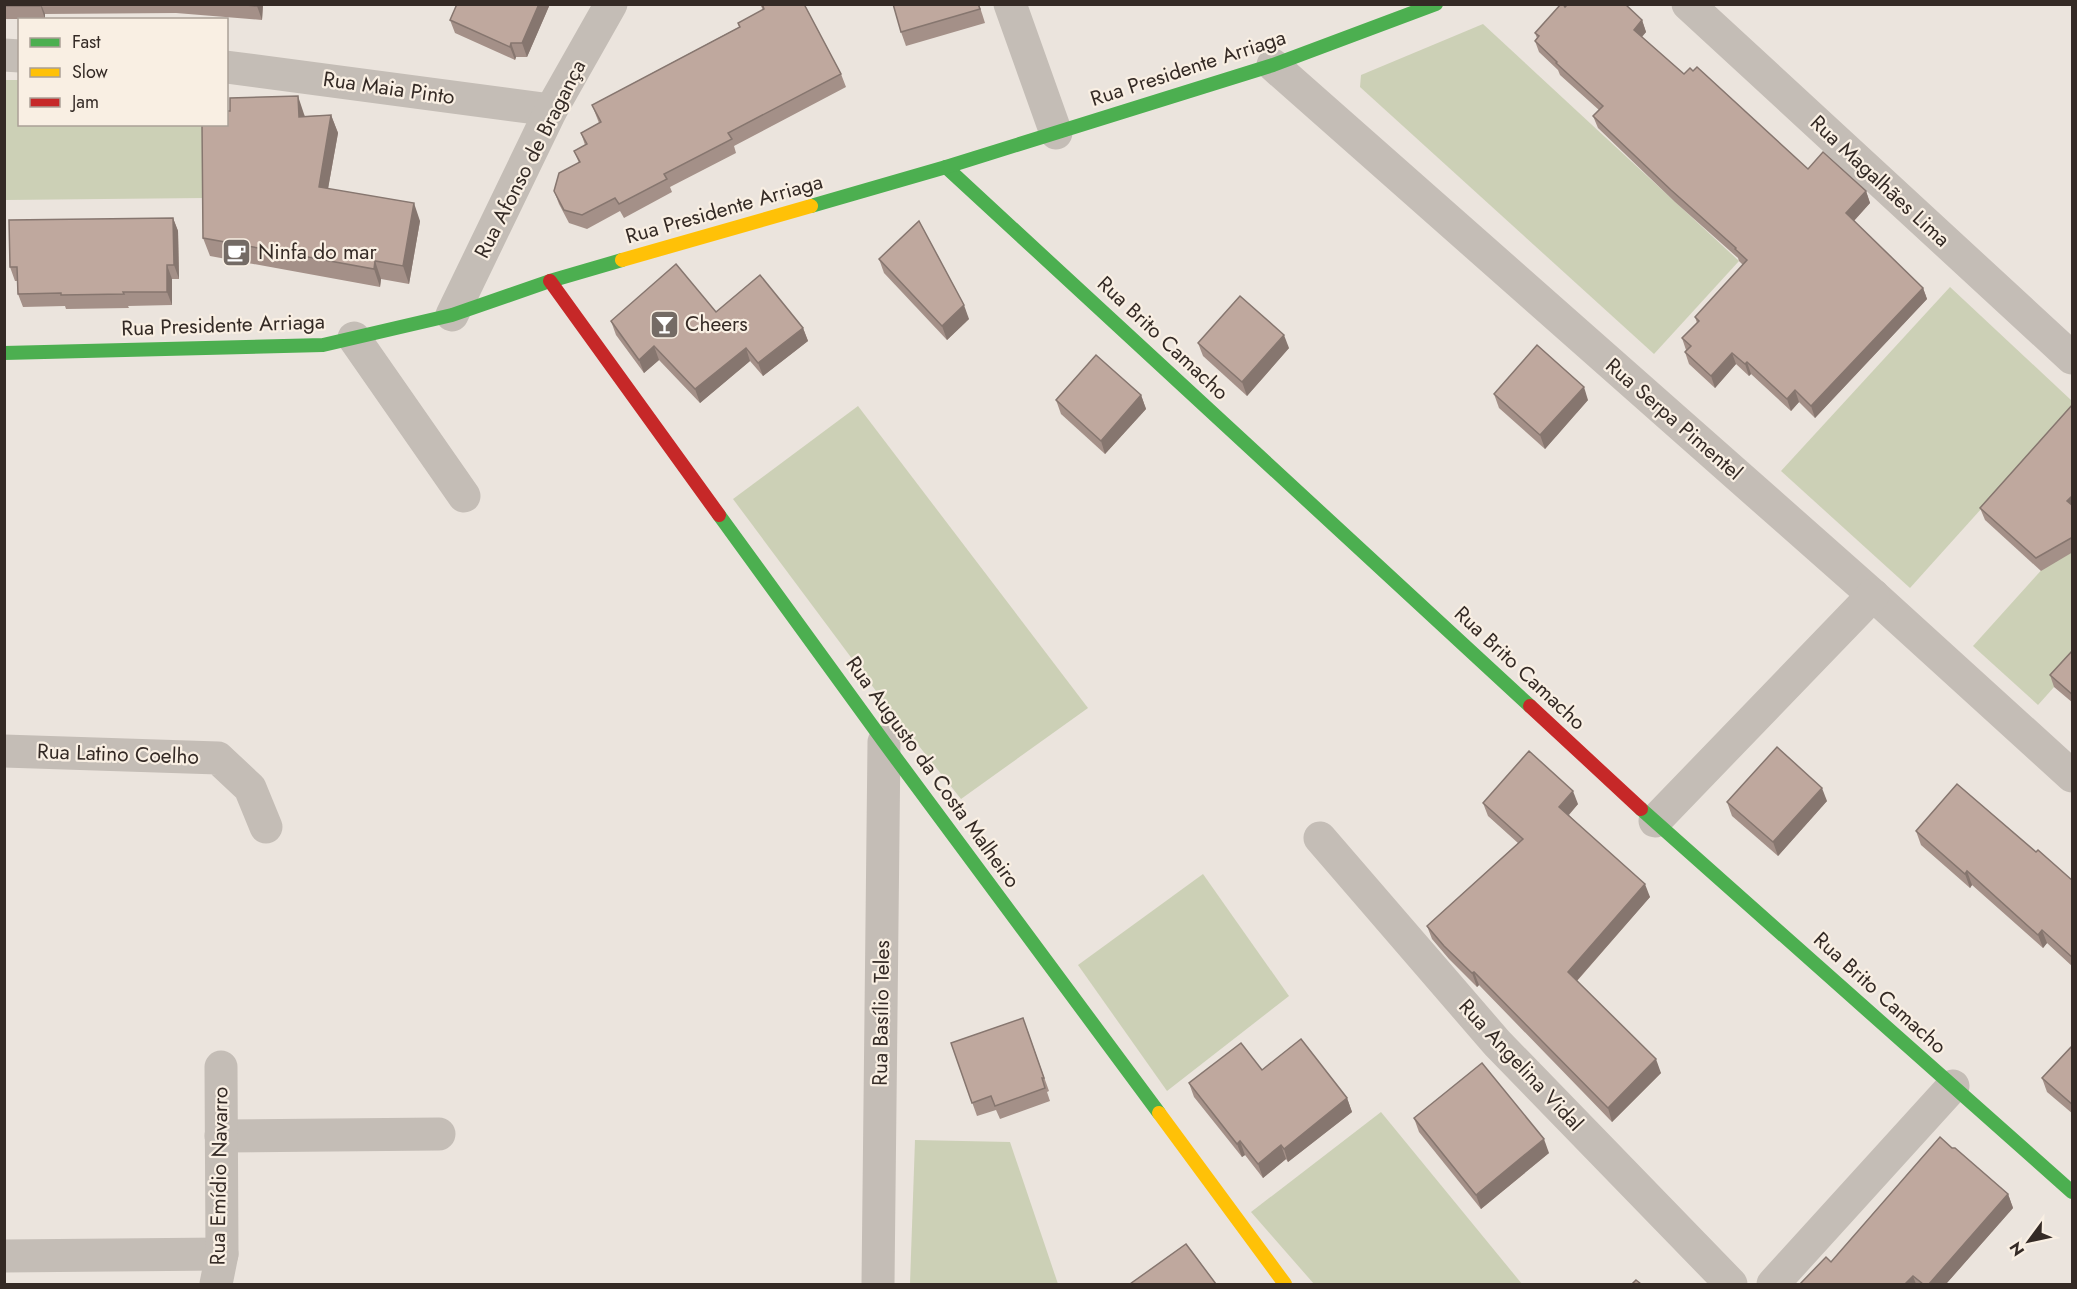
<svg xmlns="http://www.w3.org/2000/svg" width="2077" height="1289" font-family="Jost,sans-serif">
<rect width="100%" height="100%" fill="#ebe4dd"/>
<!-- green -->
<g fill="#ccd0b6">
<polygon points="1483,24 1739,261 1654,354 1360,87 1361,75"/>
<polygon points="4,80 19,80 20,124 205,125 204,198 5,200"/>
<polygon points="1950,287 2072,401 2072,408 1910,588 1781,471"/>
<polygon points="858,406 1088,708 961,799 888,707 733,499"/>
<polygon points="2072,536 2072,667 2038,705 1973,646"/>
<polygon points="1203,874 1289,996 1167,1091 1078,965"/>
<polygon points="1381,1112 1522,1284 1314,1284 1251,1212"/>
<polygon points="915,1140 1010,1142 1058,1284 910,1284"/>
</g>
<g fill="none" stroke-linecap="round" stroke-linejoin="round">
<!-- street -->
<g stroke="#c4bdb6" stroke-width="33">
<polyline points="1010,4 1056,133"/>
<polyline points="1688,4 2072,358"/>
<polyline points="4,55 20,56"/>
<polyline points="1273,65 1873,595 2072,776"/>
<polyline points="226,67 551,110"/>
<polyline points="452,315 551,110 611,4"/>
<polyline points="354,338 464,496"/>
<polyline points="4,751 218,758 250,788 266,827"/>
<polyline points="1655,821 1873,595"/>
<polyline points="1320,838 1497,1043 1731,1284"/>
<polyline points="221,1136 439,1134"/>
<polyline points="4,1256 222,1254"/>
<polyline points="216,1284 222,1254 221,1067"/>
<polyline points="878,1284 884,742"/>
<polyline points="1773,1284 1953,1086"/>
</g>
<!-- fast -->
<g stroke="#4caf50" stroke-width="14">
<polyline points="946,167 1530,706"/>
<polyline points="811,206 946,167 1273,65 1436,4"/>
<polyline points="4,353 323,345 452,315 550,281 622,260"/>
<polyline points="719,515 884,742 1159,1113"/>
<polyline points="1641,809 2072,1192"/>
</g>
<!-- slow -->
<g stroke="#ffc107" stroke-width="14">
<polyline points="622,260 811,206"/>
<polyline points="1159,1113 1285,1284"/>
</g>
<!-- jam -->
<g stroke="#c62828" stroke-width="14">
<polyline points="550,281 719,515"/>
<polyline points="1530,706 1641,809"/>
</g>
</g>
<!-- wall -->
<g fill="#a49088">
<polygon points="4,4 263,4 262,20 176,13 45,14 45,19 4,19"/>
<polygon points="457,4 550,4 527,57 516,57 515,60 455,33 450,20"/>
<polygon points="760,4 804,4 841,74 846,87 734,146 736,153 670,187 672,192 624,218 620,211 587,229 569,223 559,204 554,191 579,163 574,151 585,145 581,133 599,123 592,105 739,27 738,23 763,10"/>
<polygon points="979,4 985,23 906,46 901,32"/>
<polygon points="1565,7 1642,20 1646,32 1642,37 1684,74 1808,169 1866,191 1870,203 1854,221 1923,288 1927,299 1815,418 1799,402 1791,411 1751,374 1749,376 1736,364 1715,388 1689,364 1685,352 1686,350 1682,338 1697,323 1695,317 1743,265 1739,261 1738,258 1675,202 1598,128 1593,116 1599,110 1560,75 1558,70 1539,52 1535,41 1537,38 1535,33"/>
<polygon points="230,111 304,114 305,116 331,115 338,133 328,189 420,221 409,284 381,279 380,287 210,256 203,238"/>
<polygon points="173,218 178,231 179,279 172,279 172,305 128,306 129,308 66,309 65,306 23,307 18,294 17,281 15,281 10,267"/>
<polygon points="879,259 969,319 947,340 884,273"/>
<polygon points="716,312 803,328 808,341 763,376 750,361 700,403 659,360 644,373 616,335 611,321"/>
<polygon points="1198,343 1289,348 1247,396 1203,356"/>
<polygon points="1494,394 1588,400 1545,449 1499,408"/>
<polygon points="1141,395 1146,409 1105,454 1061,414 1056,400"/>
<polygon points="2073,404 2073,552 2041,571 1985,520 1980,508"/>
<polygon points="2073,650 2073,703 2054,687 2050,675"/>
<polygon points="1827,801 1778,856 1732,816 1727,802"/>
<polygon points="1483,803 1578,804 1569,815 1650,897 1577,981 1661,1073 1612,1122 1479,985 1477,987 1449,959 1432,939 1427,926 1518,843 1488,816"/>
<polygon points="1916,831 2036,852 2073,881 2073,967 2047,943 2043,948 1972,885 1970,888 1921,845"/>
<polygon points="1023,1018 1049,1091 1047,1092 1050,1101 1000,1119 996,1110 977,1116 951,1043"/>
<polygon points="2073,1045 2073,1114 2047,1092 2042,1078"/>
<polygon points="1262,1070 1347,1098 1352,1112 1288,1162 1286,1159 1263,1178 1245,1155 1242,1157 1194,1097 1189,1083"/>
<polygon points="1414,1118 1549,1153 1481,1209 1419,1132"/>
<polygon points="2008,1194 2013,1208 1946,1284 1800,1284 1831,1262"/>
</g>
<!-- shaded-wall -->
<g fill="#86766f">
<polygon points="40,4 41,4 45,14 45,19"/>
<polygon points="257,4 263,4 262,20 257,6"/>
<polygon points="539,4 550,4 527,57 522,43"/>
<polygon points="1642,20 1646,32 1638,41 1634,30"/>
<polygon points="511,43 516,57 515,60 510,47"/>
<polygon points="298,96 304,114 305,135 299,117"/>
<polygon points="331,115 338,133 325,205 319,187"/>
<polygon points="1866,191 1870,203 1850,225 1846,213"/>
<polygon points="414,203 420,221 409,284 403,266"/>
<polygon points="173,218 178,231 179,279 174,265"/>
<polygon points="375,261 381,279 380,287 374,269"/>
<polygon points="167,265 172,279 172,305 167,292"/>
<polygon points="1923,288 1927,299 1815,418 1811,406"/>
<polygon points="964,305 969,319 947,340 942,326"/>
<polygon points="803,328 808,341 763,376 758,363"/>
<polygon points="1284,335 1289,348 1247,396 1242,382"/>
<polygon points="654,346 659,360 644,373 639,360"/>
<polygon points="746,348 750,361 700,403 695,389"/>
<polygon points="1732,353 1736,364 1715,388 1711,376"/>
<polygon points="1747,362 1751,374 1749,376 1745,364"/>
<polygon points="1584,387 1588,400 1545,449 1540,435"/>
<polygon points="1795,390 1799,402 1791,411 1787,399"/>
<polygon points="1141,395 1146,409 1105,454 1101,441"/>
<polygon points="2073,495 2073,512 2067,501"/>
<polygon points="1822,788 1827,801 1778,856 1773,842"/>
<polygon points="1573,791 1578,804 1564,820 1559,807"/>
<polygon points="1967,871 1972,885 1970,888 1965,874"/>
<polygon points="1645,884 1650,897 1573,985 1568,972"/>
<polygon points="2042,930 2047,943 2043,948 2038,935"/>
<polygon points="1474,972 1479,985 1477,987 1472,973"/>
<polygon points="1656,1059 1661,1073 1612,1122 1608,1108"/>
<polygon points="1347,1098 1352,1112 1288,1162 1284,1149"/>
<polygon points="1544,1139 1549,1153 1481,1209 1476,1195"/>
<polygon points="1240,1141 1245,1155 1242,1157 1237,1144"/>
<polygon points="1281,1145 1286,1159 1263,1178 1258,1164"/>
<polygon points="2008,1194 2013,1208 1946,1284 1929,1284"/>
<polygon points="1913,1276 1916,1284 1905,1284"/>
</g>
<!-- building -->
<g fill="#bfa89e" stroke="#86766f" stroke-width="1.5">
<rect x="4" y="4" width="36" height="2"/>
<polygon points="236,4 257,4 257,6"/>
<polygon points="457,4 539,4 522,43 511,43 510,47 450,20"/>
<polygon points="762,4 804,4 841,74 728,133 732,139 664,174 667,179 619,204 615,198 582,215 564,210 554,191 559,173 580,162 574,151 587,144 581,133 601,122 592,105 740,27 738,23 764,9"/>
<polygon points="893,4 978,4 980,9 901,32"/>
<polygon points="1561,4 1563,4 1565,7 1568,4 1625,4 1642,20 1634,30 1684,74 1690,68 1693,71 1697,67 1808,169 1823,152 1866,191 1846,213 1923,288 1811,406 1795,390 1787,399 1747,362 1745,364 1732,353 1711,376 1685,352 1691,346 1682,338 1699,321 1695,317 1747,260 1735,249 1736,248 1671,190 1593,116 1603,106 1556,63 1557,62 1535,41 1539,36 1535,33"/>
<polygon points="298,96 299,117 331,115 319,187 414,203 403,266 375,261 374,269 203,238 202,124 226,124 226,111 230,111 230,98"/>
<polygon points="173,218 174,265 167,265 167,292 123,292 124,294 61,295 61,293 18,294 17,267 10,267 9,220"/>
<polygon points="919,221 964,305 942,326 879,259"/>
<polygon points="676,264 716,312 760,275 803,328 758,363 746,348 695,389 654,346 639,360 611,321"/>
<polygon points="1240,296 1284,335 1242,382 1198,343"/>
<polygon points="1537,345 1584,387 1540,435 1494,394"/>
<polygon points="1096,355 1141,395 1101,441 1056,400"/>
<polygon points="2073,404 2073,495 2067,501 2073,506 2073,537 2036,558 1980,508"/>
<polygon points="2073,650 2073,695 2050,675"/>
<polygon points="1777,747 1822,788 1773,842 1727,802"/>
<polygon points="1529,751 1573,791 1559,807 1645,884 1568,972 1656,1059 1608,1108 1474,972 1472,973 1444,946 1427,926 1523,839 1483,803"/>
<polygon points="1957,784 2036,852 2038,850 2073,881 2073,958 2042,930 2038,935 1967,871 1965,874 1916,831"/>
<polygon points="1023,1018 1044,1078 1042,1078 1045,1088 995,1106 991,1096 972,1103 951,1043"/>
<polygon points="1301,1039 1347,1098 1284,1149 1281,1145 1258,1164 1240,1141 1237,1144 1189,1083 1241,1043 1262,1070"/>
<polygon points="2073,1045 2073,1105 2042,1078"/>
<polygon points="1482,1063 1544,1139 1476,1195 1414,1118"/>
<polygon points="1940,1137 1952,1148 1955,1148 2008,1194 1929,1284 1923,1284 1913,1276 1905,1284 1800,1284 1826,1257 1831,1262"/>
<polygon points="1186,1244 1216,1284 1130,1284"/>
<polygon points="1636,1280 1641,1284 1632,1284"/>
</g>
<!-- icons -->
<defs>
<symbol id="cafe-square" viewBox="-11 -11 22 22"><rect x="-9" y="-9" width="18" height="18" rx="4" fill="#746b65" stroke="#f9efe3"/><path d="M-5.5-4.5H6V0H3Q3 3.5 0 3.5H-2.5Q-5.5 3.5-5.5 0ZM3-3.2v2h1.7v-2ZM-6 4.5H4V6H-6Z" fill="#fff"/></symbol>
<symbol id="bar-square" viewBox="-11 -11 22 22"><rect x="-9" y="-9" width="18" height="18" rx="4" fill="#746b65" stroke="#f9efe3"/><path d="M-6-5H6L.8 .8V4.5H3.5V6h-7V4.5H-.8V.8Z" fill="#fff"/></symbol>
</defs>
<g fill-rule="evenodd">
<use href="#cafe-square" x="220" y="236" width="33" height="33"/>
<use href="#bar-square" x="648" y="308" width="33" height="33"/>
</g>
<g text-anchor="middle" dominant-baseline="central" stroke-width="4.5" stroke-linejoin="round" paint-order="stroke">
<!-- street labels -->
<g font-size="21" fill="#342a25" stroke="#f9efe3">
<text transform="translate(1188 68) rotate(-18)">Rua Presidente Arriaga</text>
<text transform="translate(389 88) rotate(8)">Rua Maia Pinto</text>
<text transform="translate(530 159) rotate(-63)">Rua Afonso de Bragança</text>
<text transform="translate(1880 181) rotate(43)">Rua Magalhães Lima</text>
<text transform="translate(724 209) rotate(-16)">Rua Presidente Arriaga</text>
<text transform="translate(223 325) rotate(-2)">Rua Presidente Arriaga</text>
<text transform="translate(1163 338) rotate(43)">Rua Brito Camacho</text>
<text transform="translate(1674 419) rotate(41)">Rua Serpa Pimentel</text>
<text transform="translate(1520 668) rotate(43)">Rua Brito Camacho</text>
<text transform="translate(118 754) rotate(2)">Rua Latino Coelho</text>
<text transform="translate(933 772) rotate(54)">Rua Augusto da Costa Malheiro</text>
<text transform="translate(1880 993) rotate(42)">Rua Brito Camacho</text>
<text transform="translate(881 1013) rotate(-89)">Rua Basílio Teles</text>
<text transform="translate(1521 1065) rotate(47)">Rua Angelina Vidal</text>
<text transform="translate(219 1176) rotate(-89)">Rua Emídio Navarro</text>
</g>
<!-- poi labels -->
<g font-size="21" fill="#342a25" stroke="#f9efe3" text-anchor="start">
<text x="258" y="252">Ninfa do mar</text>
<text x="685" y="324">Cheers</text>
</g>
</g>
<!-- border -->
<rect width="2077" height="1289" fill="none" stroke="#342a25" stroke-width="12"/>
<!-- legend -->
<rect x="18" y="18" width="210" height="108" fill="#f9efe3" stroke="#aaa097" stroke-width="1.5"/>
<rect x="30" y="38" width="30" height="9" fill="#4caf50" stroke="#aaa097" stroke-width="1.5"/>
<text x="72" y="48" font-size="18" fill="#342a25">Fast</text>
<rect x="30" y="68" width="30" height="9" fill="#ffc107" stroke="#aaa097" stroke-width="1.5"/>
<text x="72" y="78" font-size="18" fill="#342a25">Slow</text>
<rect x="30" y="98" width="30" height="9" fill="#c62828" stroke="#aaa097" stroke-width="1.5"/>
<text x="72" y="108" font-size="18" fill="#342a25">Jam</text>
<!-- north arrow -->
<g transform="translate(2029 1241) rotate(237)" stroke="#f9efe3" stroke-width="4.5" paint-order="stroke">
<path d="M0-4.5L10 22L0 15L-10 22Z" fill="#342a25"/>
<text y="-9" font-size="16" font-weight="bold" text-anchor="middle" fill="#342a25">N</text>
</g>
</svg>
